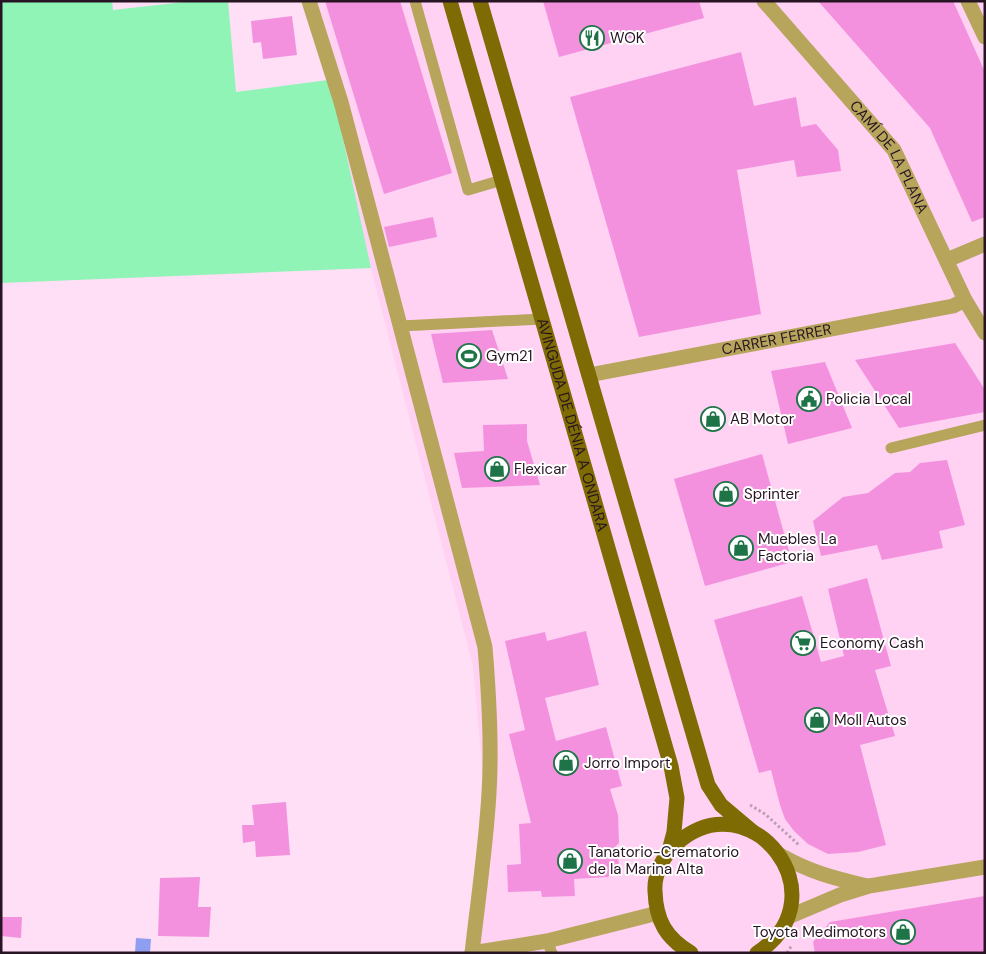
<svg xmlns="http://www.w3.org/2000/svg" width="986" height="954" font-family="'DM Sans',sans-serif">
<rect width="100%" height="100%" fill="#fedff5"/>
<!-- built -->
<polygon fill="#ffd1f3" points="301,1 985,1 985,953 478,953 491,864 473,666 371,268 333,93"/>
<!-- green -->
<polygon fill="#8ff4b6" points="1,1 112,1 113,10 193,1 228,1 236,92 328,80 333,93 371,268 1,283"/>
<!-- water -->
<polygon fill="#8f9ef1" points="136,938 151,939 150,953 135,953"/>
<!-- building -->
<g fill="#f491df">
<polygon points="325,1 400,1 452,173 384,194"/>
<polygon points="543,1 699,1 704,18 559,57"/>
<polygon points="818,1 953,1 985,72 985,217 972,222 930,128"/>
<polygon points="292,16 297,55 263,59 261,42 253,43 251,21"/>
<polygon points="741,52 754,106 796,97 801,127 816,124 838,150 841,171 797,177 794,160 737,170 761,314 639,337 570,97"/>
<polygon points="433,217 437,237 389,247 384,227"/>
<polygon points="492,330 508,379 443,383 431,334"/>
<polygon points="955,343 985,390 985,412 899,428 855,360"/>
<polygon points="825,362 852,428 788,444 771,371"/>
<polygon points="527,424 527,441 540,485 462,488 454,453 484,451 483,425"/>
<polygon points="762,454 792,562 705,586 674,479"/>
<polygon points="947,460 965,525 939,531 943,548 882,560 877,545 821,556 813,521 843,497 868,493 895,473 910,472 920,463"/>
<polygon points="867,578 891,666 875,670 895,736 860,745 886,845 858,852 828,854 808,844 794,831 785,819 780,805 771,770 759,773 714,620 802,596 821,662 844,656 828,589"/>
<polygon points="586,631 599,685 545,698 556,741 606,727 622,786 610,789 618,815 619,843 615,847 619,863 608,877 574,879 575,896 542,897 541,891 508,892 507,865 521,864 519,824 531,823 509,734 525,730 505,641 545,632 547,641"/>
<polygon points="286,802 290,855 256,857 255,841 243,843 242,825 254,825 252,805"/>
<polygon points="200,877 198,907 211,907 209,937 158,936 160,878"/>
<polygon points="985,896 985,953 815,953 813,942 830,922"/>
<polygon points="1,917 22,917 21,938 1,936"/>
</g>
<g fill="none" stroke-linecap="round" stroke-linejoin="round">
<!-- path -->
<g stroke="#bba0b4" stroke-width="3" stroke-dasharray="2.5 2.5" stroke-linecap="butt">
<polyline points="750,805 765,814 799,845"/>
<polyline points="787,953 792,945"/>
</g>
<!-- lane -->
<g stroke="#b7a55c" stroke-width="11">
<polyline points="415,1 468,190 502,180"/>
<polyline points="401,326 542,319"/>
<polyline points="891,448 985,425"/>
<polyline points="547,941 552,953"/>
</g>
<!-- street -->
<g stroke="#b7a55c" stroke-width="15">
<path d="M309,1l32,101 144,545c4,48 7,98 4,146 -3,53 -11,107 -17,160"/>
<path id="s1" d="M764,1l130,149 71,150 20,33"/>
<polyline points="968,1 985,37"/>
<polyline points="947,260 985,244"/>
<path id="s2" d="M589,375l364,-69 12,-6"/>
<path d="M780,855c30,17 53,23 87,31"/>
<polyline points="788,917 840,895 869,886 985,867"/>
<polyline points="472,953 547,941 658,913"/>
</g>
<!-- primary -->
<g stroke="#7f6b03" stroke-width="15">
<path id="s3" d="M450,1l221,765 6,32 -3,34 -5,19"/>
<polyline points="480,1 708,785 721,805 753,832"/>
<path d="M691,953c-25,-15 -35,-32 -36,-62 -1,-17 8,-35 21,-47 74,-67 168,53 81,109"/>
</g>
</g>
<!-- icons -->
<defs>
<symbol id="restaurant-ring" viewBox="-11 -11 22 22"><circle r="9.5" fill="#fff" stroke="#1e7447" stroke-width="1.5"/><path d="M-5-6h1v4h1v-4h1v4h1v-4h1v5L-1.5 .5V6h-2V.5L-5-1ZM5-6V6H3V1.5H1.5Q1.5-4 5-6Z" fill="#1e7447"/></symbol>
<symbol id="stadium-ring" viewBox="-11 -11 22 22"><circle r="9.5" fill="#fff" stroke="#1e7447" stroke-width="1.5"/><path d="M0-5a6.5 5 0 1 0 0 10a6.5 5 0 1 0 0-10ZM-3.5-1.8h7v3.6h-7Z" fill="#1e7447"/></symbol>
<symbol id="civic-ring" viewBox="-11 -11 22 22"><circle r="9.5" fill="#fff" stroke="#1e7447" stroke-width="1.5"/><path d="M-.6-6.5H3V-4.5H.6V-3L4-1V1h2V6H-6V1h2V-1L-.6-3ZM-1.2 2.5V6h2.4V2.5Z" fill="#1e7447"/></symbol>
<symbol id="shop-ring" viewBox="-11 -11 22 22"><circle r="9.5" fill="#fff" stroke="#1e7447" stroke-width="1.5"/><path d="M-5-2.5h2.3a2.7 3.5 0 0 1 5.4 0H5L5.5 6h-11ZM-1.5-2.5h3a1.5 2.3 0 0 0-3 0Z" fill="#1e7447"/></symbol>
<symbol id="supermarket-ring" viewBox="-11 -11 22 22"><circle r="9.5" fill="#fff" stroke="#1e7447" stroke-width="1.5"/><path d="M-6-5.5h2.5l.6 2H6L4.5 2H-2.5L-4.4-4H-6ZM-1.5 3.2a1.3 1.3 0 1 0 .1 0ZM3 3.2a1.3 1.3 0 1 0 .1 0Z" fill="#1e7447"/></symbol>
</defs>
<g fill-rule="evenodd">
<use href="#restaurant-ring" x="578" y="24" width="28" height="28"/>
<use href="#stadium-ring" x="455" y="342" width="28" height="28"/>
<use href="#civic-ring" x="795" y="385" width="28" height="28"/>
<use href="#shop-ring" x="699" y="405" width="28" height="28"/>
<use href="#shop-ring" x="483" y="455" width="28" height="28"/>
<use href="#shop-ring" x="712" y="480" width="28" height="28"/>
<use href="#shop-ring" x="727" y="534" width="28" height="28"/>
<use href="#supermarket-ring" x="789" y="629" width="28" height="28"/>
<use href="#shop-ring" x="803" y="706" width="28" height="28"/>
<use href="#shop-ring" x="552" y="749" width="28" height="28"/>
<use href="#shop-ring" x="556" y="847" width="28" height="28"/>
<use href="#shop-ring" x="889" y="918" width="28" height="28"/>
</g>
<g text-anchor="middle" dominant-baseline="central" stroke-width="4" stroke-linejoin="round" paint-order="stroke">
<!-- poi labels -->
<g font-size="15" fill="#271523" stroke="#fff" text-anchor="start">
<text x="610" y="38">WOK</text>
<text x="486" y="356">Gym21</text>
<text x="826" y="399">Policia Local</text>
<text x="730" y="419">AB Motor</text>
<text x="514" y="469">Flexicar</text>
<text x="744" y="494">Sprinter</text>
<text x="758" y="539">Muebles La<tspan x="758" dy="17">Factoria</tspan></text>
<text x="820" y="643">Economy Cash</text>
<text x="834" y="720">Moll Autos</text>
<text x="584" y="763">Jorro Import</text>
<text x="588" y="852">Tanatorio-Crematorio<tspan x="588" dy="17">de la Marina Alta</tspan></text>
<text x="886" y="932" text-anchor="end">Toyota Medimotors</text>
</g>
<!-- street labels -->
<g font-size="15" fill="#271523" stroke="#fff">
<text stroke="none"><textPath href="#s1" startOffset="201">CAMÍ DE LA PLANA</textPath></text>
<text stroke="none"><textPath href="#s2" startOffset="191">CARRER FERRER</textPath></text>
<text stroke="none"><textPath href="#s3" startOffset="441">AVINGUDA DE DÉNIA A ONDARA</textPath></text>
</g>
</g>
<!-- border -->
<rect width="986" height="954" fill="none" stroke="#271523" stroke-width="5"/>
</svg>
